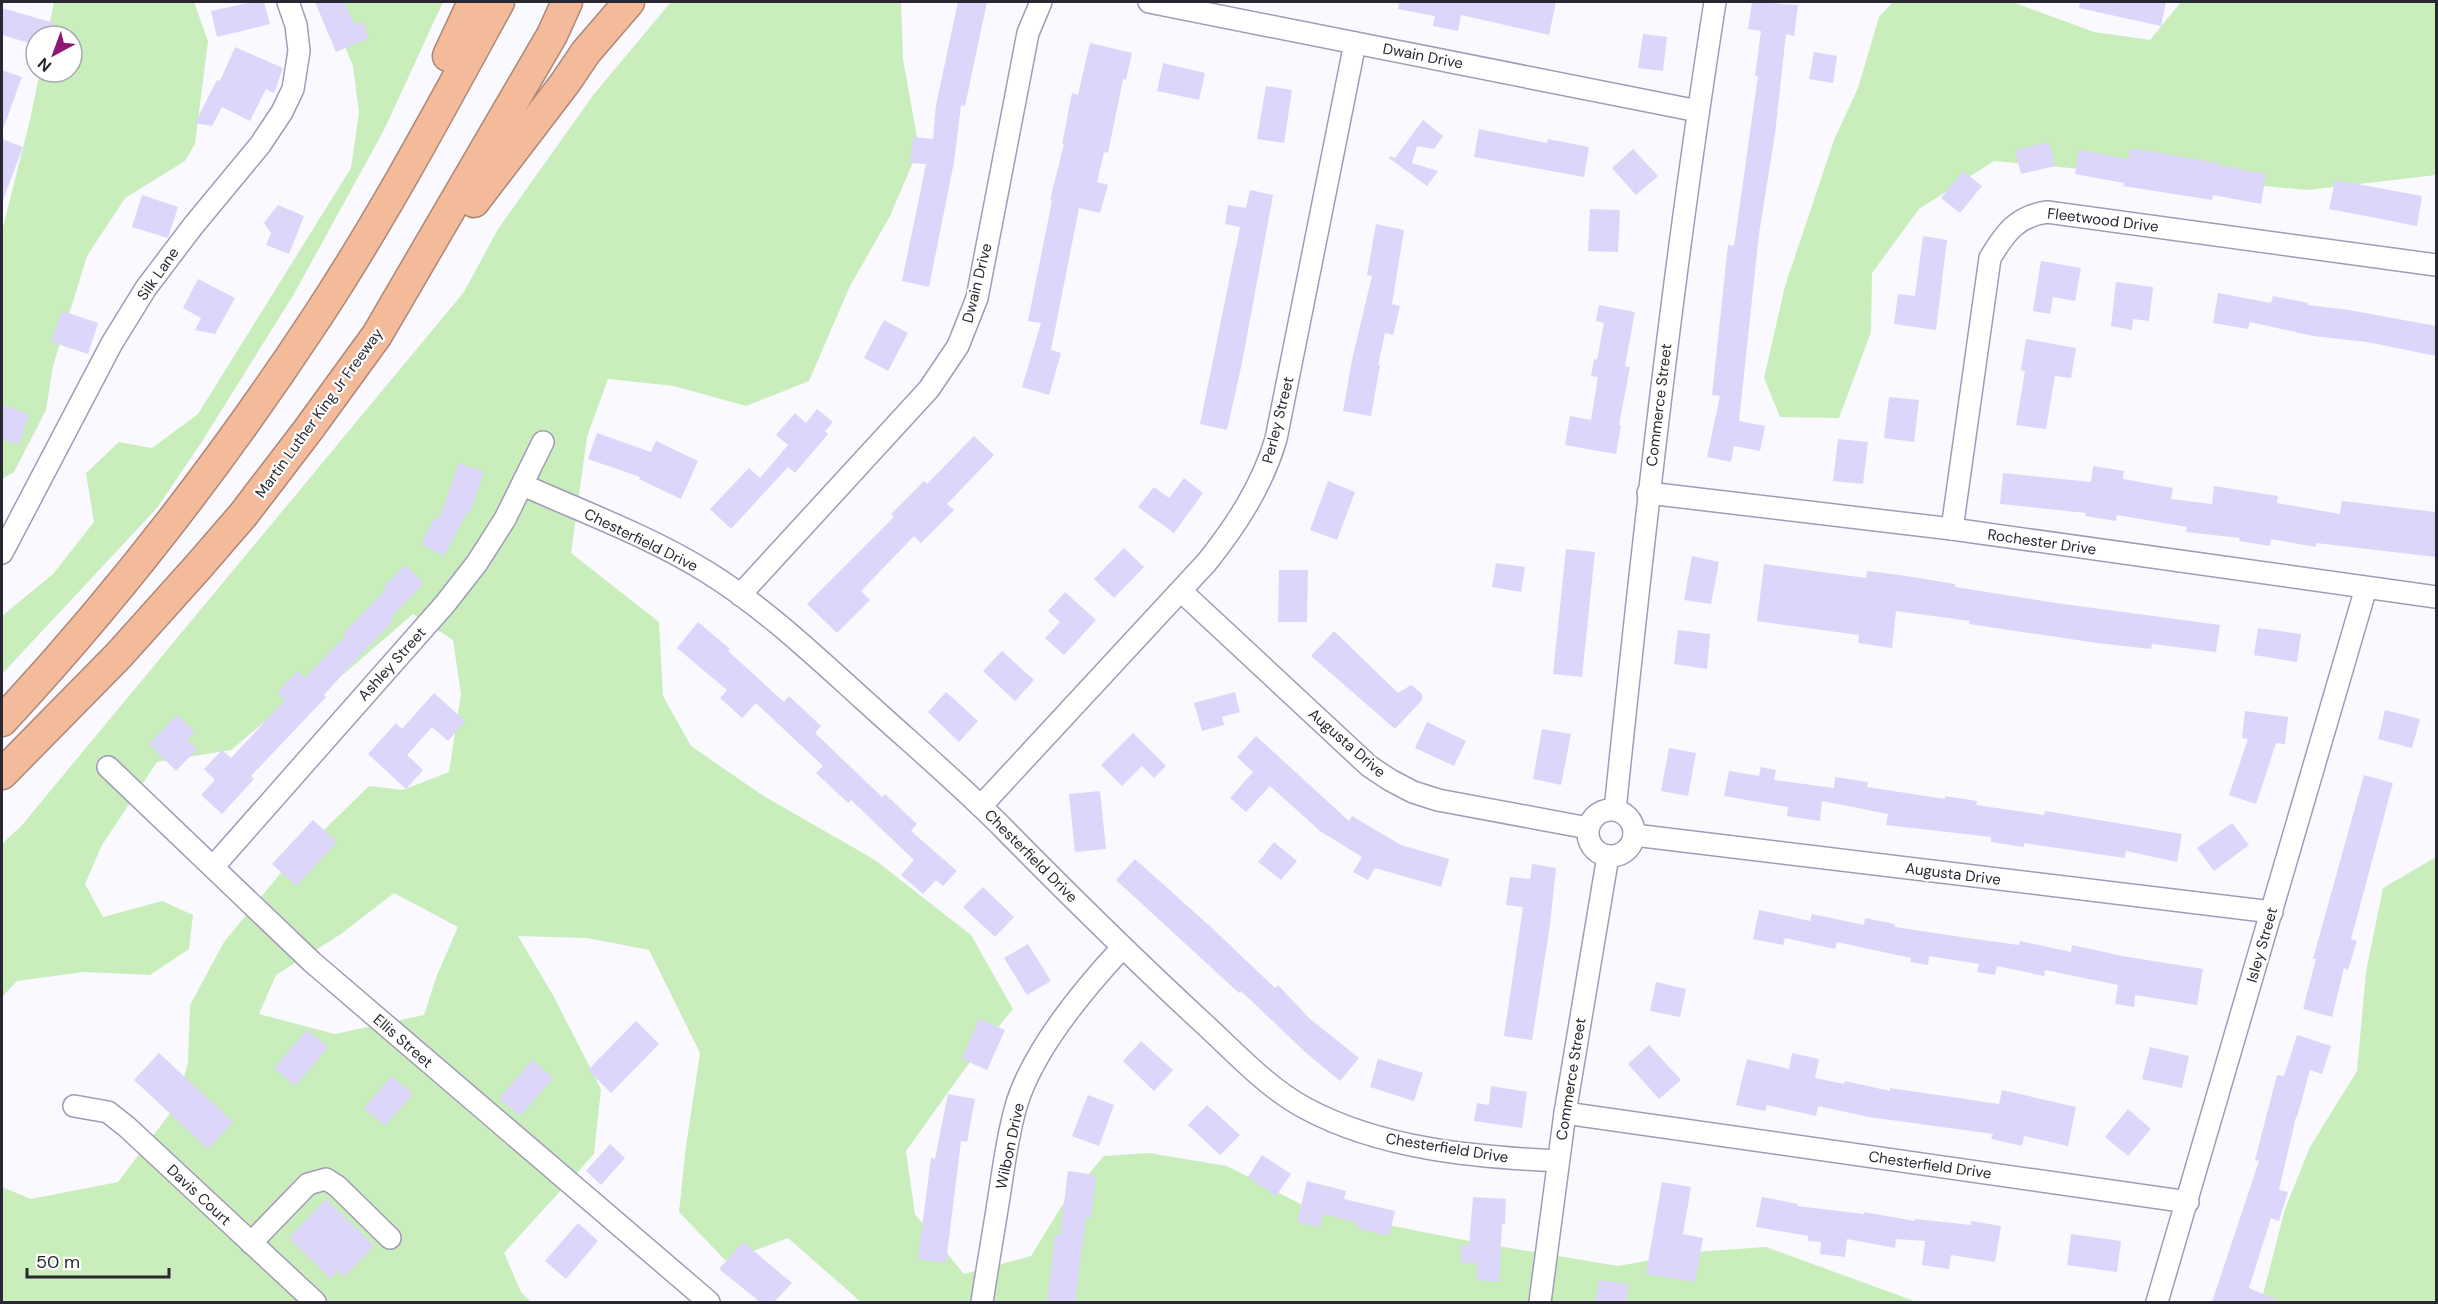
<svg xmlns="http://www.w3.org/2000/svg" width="2438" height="1304" font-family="'DM Sans',sans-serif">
<rect width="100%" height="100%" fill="#f9f9ff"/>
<!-- green -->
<g fill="#c9eebc" fill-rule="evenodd">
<polygon points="54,2 194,2 208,41 195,144 185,161 125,198 87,256 53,366 46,410 14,472 2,479 2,231 30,120 40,72 72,72 72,36 47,36"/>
<polygon points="327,2 443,2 384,130 294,294 201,443 157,508 2,674 2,616 53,574 94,522 86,473 119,442 152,448 198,414 351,168 359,112 353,66"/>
<path d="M671,2h230l2,57 16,89 -29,68 -40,70 -41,95 -63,25 -72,-20 -66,-7 -21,58 -16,116 88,69 4,74 28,50 71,49 113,65 96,75 42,74 -46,57 -61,85 9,63 49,60 67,-18 32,-52 41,-48 45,-3 78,13 85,44 162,32 144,24 76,-14 72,-5 151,55h-1056l-73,-64 -62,23 -47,-49 7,-66 14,-93 -51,-103 -62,-12 -69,-2 36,61 47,92 -7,65 -90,99 17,39 10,10h-529v-115l29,12 87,-17 59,-78 11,-42 2,-57 34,-63 60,-73 85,-83 34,4 46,-18 12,-78 -8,-54 -40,-26 -68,59 -31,15 -51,35 -32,27 -74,12 -55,83 -17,39 18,33 59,-16 31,14 -4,34 -39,26 -66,-3 -67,9 -15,16v-153l20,-19 442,-533 34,-63 96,-135zM394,893l64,34 -21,48 -13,40 -89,19 -76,-20 17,-39 65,-41z"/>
<polygon points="1893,2 2012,2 2094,32 2150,40 2181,2 2436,2 2436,175 2308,190 1994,161 1919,209 1872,273 1871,332 1839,418 1780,417 1764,378 1785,286 1834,140 1858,88 1879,17"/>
<polygon points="2436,857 2436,1302 2261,1302 2285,1209 2310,1147 2357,1071 2366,972 2383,888"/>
</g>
<!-- building -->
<g fill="#dcd6fb">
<polygon points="252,2 264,2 270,24 217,37 211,11"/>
<polygon points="315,2 344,2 354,24 363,22 369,38 336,52"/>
<polygon points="958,2 987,2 965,106 961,105 954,162 929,287 902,281 926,164 910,163 913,137 933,139 936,105"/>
<polygon points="1399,2 1556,2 1549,35 1461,15 1458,31 1433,26 1435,16 1398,9"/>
<polygon points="1752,2 1798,5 1794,36 1786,34 1775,134 1759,234 1739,421 1765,426 1760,451 1734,446 1731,462 1707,457 1720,396 1712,395 1728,245 1734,246 1758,76 1755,76 1761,31 1748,29"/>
<polygon points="2080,2 2166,2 2161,26 2079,8"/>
<polygon points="2,8 54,23 50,36 36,36 36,45 2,35"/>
<polygon points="1643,34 1667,37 1663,71 1638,68"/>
<polygon points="1090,43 1132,53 1126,80 1123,79 1108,153 1104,152 1097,182 1108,185 1100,213 1079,208 1051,350 1061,353 1049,395 1022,387 1041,323 1028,321 1052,201 1050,200 1064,144 1062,144 1072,93 1078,95"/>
<polygon points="235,47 283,68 274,93 266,89 250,121 222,107 212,126 195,123 217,80 220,81"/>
<polygon points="1814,52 1837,56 1833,83 1809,79"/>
<polygon points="1163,63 1205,73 1199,100 1157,91"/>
<polygon points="2,70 22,77 3,129 2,128"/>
<polygon points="1266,86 1292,90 1284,143 1257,139"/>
<polygon points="1423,120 1443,136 1434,149 1417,146 1412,163 1438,171 1427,186 1389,158 1390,156 1395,158"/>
<polygon points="1479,129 1547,143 1548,139 1589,147 1584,177 1474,157"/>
<polygon points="2,139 23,147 3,200 2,200"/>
<polygon points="2049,142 2055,166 2021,174 2015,150"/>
<polygon points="2130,148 2218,163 2218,165 2266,174 2261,204 2213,195 2212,200 2123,186 2124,183 2075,174 2079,150 2128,159"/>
<polygon points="1633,149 1658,176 1636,195 1612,168"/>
<polygon points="1963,171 1982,186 1960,213 1941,198"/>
<polygon points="2335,180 2422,196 2417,226 2329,209"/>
<polygon points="1250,190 1273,195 1242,363 1227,430 1200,424 1240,227 1225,224 1228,205 1246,208"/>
<polygon points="142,195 178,207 168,238 132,227"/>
<polygon points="278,205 304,216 289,254 266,245 271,233 264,223"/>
<polygon points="1590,209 1620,210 1618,252 1588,251"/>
<polygon points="1376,224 1404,230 1392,304 1400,306 1393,335 1385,333 1378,365 1380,365 1371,416 1343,411 1352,360 1372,276 1367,275"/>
<polygon points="1923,236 1947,240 1936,330 1894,324 1898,294 1915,296"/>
<polygon points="2041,261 2081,268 2075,301 2053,297 2050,314 2033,311"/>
<polygon points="198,279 235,298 215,334 195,330 201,318 183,308"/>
<polygon points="2116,282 2153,287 2149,321 2133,319 2132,330 2111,326"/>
<polygon points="2218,293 2271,303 2273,296 2308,303 2308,305 2349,310 2436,326 2436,356 2367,342 2313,336 2250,322 2248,329 2213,323"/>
<polygon points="1599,305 1635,312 1625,366 1630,367 1619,425 1621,426 1616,454 1565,445 1570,416 1591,420 1598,377 1591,376 1594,359 1597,360 1604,323 1596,321"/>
<polygon points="62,311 98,323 88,354 51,342"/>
<polygon points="884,320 908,333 888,371 864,358"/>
<polygon points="2026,339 2076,348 2071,378 2055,376 2046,429 2016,425 2025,371 2021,370"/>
<polygon points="1889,397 1919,400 1914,442 1884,438"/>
<polygon points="2,405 29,414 19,445 2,439"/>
<polygon points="817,409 833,422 825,431 828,434 795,473 788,467 731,529 710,509 749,468 760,478 788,445 776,435 795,413 806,423"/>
<polygon points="597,433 651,452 656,441 698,461 681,499 639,479 640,477 588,459"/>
<polygon points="974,436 994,455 947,504 954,510 921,543 914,536 861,591 870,600 837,633 807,604 894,517 891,514 924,481 927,484"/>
<polygon points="1838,439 1868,442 1863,484 1833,481"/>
<polygon points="459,463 484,472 470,512 468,511 444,556 421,544 435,517 439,519"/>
<polygon points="2093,466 2124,471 2123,479 2173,488 2171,499 2212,504 2214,486 2278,496 2277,503 2340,514 2342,501 2436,512 2436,557 2316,543 2316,547 2271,539 2270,546 2239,541 2240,538 2186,532 2187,527 2117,515 2116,521 2085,516 2086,513 2000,504 2003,473 2091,482"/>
<polygon points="1184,478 1203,493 1174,533 1138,507 1154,487 1169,498"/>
<polygon points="1328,481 1355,492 1337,540 1310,530"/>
<polygon points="1124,548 1144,567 1114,598 1094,579"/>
<polygon points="1566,549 1595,552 1582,677 1553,674"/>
<polygon points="1692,556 1719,562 1711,604 1684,600"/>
<polygon points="1496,563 1525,567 1521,592 1492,587"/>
<polygon points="1764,564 1866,578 1867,571 1900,575 1955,584 1955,587 2056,603 2220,625 2216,652 2152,644 2151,649 2097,643 1969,624 1970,621 1896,611 1892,648 1858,643 1859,635 1757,621"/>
<polygon points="405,565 424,583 390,618 393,621 350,666 324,695 326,697 251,776 254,779 222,814 201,795 215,780 204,769 222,750 231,758 285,700 277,693 297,671 305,678 346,635 344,633 386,589 384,587"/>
<polygon points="1279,570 1308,570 1307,622 1278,622"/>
<polygon points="1065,592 1096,620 1064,655 1045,638 1060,622 1048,611"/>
<polygon points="698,622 730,649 728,651 784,702 789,696 821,726 815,733 882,797 885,794 917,824 911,831 957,871 943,886 936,880 923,894 901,875 914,860 851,800 848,803 816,773 823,766 756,703 742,718 720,698 727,690 677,648"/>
<polygon points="2258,628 2301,634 2297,662 2254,655"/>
<polygon points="1678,630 1710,634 1707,669 1674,664"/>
<polygon points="1334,631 1398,693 1411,685 1422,694 1422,700 1395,729 1311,656"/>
<polygon points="1002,651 1034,680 1015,701 983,671"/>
<polygon points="946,692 978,721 959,742 928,712"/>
<polygon points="1235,692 1240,712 1222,717 1224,725 1202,731 1194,703"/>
<polygon points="434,693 465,721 448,741 432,727 407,755 423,770 406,789 368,754 396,723 402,729"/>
<polygon points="2385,710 2420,719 2412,748 2378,739"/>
<polygon points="2245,711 2288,717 2285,744 2276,743 2256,804 2229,795 2248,739 2242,738"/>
<polygon points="177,715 195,732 187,740 197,749 176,771 149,744"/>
<polygon points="1427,722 1466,741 1454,766 1415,748"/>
<polygon points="1542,729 1571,734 1561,785 1533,779"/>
<polygon points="1133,733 1166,766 1154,778 1142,766 1122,786 1101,765"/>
<polygon points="1256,736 1349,821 1352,816 1401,845 1449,859 1441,887 1375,868 1368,880 1353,872 1362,857 1320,831 1270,786 1246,812 1230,798 1253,772 1237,757"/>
<polygon points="1669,748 1696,753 1688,796 1661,791"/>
<polygon points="1761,767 1776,770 1774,780 1834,788 1835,777 1868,782 1867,787 1945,799 1945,796 1977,801 1976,805 2044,815 2045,811 2182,834 2177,862 2126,851 2125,858 2024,843 2024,847 1991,842 1991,837 1886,825 1888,814 1822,801 1820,821 1787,816 1788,807 1724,796 1729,771 1759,776"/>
<polygon points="2364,775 2393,783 2351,939 2357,941 2348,970 2344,968 2332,1017 2303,1009 2316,959 2313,959"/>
<polygon points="1100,791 1106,849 1075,852 1069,794"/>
<polygon points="313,820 337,842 296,886 272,864"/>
<polygon points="2232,823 2249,845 2214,871 2197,848"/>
<polygon points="1274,842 1297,861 1281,880 1258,862"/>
<polygon points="1135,859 1213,929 1275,988 1278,985 1310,1019 1359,1058 1340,1081 1304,1051 1241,991 1239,993 1116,880"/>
<polygon points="1532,864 1556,868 1550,925 1532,1040 1504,1036 1523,907 1506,905 1510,877 1530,879"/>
<polygon points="983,887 1014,917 995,937 963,907"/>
<polygon points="1759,910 1810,921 1812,914 1864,925 1865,918 1895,924 1895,927 1968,938 2019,945 2020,941 2071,952 2072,945 2122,956 2203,969 2197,1005 2135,995 2134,1007 2115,1004 2118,985 2045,970 2044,976 1997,966 1995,975 1977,972 1979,964 1929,956 1928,965 1910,962 1911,958 1837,942 1835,949 1785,938 1783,945 1753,939"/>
<polygon points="1028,944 1051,981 1027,995 1004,958"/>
<polygon points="1656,982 1686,989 1680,1017 1650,1011"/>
<polygon points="979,1019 1005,1030 987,1070 962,1059"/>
<polygon points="636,1021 659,1044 611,1093 588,1070"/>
<polygon points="307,1030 328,1047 295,1086 274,1068"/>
<polygon points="2297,1035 2331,1046 2322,1074 2310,1070 2297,1117 2296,1117 2279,1190 2288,1192 2279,1221 2271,1218 2249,1288 2282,1302 2212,1302 2259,1161 2255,1160 2277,1075 2284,1076"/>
<polygon points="1141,1041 1173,1070 1154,1091 1123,1061"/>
<polygon points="1649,1045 1681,1080 1659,1099 1628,1064"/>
<polygon points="2150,1047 2189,1056 2182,1088 2142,1079"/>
<polygon points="159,1053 233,1122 208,1149 134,1080"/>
<polygon points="1792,1053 1819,1059 1815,1078 1844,1084 1845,1081 1890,1091 1890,1088 1999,1104 2002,1090 2076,1107 2068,1146 2024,1136 2022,1146 1991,1139 1993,1134 1869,1117 1818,1106 1816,1116 1767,1105 1765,1111 1736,1105 1747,1059 1789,1069"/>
<polygon points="1378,1059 1423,1073 1414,1101 1370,1087"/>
<polygon points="532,1060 553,1078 520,1116 499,1099"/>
<polygon points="392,1076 413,1094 385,1126 364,1108"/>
<polygon points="1491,1086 1527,1092 1522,1128 1474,1121 1477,1103 1489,1105"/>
<polygon points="948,1094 975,1099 967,1142 961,1141 946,1263 918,1259 931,1158 935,1159"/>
<polygon points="1088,1095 1114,1105 1099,1146 1072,1136"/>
<polygon points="1207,1105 1240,1135 1220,1155 1188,1125"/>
<polygon points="2128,1109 2151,1129 2128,1156 2105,1137"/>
<polygon points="610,1144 625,1158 601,1185 586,1171"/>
<polygon points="1262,1155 1291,1174 1276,1196 1248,1177"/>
<polygon points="1068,1171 1096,1175 1091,1218 1086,1217 1075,1302 1047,1302 1055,1234 1060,1235"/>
<polygon points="1307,1181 1346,1191 1344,1199 1395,1211 1389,1236 1356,1228 1358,1223 1323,1214 1320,1228 1297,1222"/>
<polygon points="1662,1182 1691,1187 1683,1234 1703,1238 1695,1282 1646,1274"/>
<polygon points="1473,1197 1506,1199 1505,1224 1502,1224 1499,1282 1477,1280 1477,1263 1461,1263 1461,1245 1469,1246"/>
<polygon points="1762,1197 1798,1204 1797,1206 1864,1214 1864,1212 1915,1221 1915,1219 1971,1225 1971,1221 2001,1226 1995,1262 1951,1255 1949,1269 1922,1265 1925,1241 1896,1239 1895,1248 1847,1239 1845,1257 1820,1254 1821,1242 1808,1241 1808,1236 1756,1227"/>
<polygon points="326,1199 374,1246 344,1277 338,1271 331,1279 289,1238"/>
<polygon points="578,1223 598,1241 566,1279 545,1261"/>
<polygon points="2071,1234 2121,1241 2117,1272 2067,1265"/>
<polygon points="743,1242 792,1283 774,1302 760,1302 719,1269"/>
<polygon points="1599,1280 1629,1284 1626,1302 1596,1302"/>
</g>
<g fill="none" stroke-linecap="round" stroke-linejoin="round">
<defs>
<g id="minor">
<polyline points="1149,2 1698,111"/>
<path d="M523,485c60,27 128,52 184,87 58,36 108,84 158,129 47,43 96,84 141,130 64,65 129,129 196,191 33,30 64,65 103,86 76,41 169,49 253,53"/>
<polyline points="1648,493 1952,529 2436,597"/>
<path d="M1952,529l38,-271c15,-25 27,-42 57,-46l389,53"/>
<polyline points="2,553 112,343 146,288 193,226 260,145 282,112 293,89 299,51 296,25 288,2"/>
<polyline points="1181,591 1369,766 1390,780 1413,792 1438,800 1588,828"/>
<polyline points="740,595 929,389 958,346 977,298 1028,33 1041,2"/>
<polyline points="108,767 312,962 709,1302"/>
<path d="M981,806l226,-244c30,-38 55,-76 69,-123l79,-396"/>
<path d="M1615,810c28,-270 58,-540 100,-808"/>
<circle cx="1611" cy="833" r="23"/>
<polyline points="1634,835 2272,912"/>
<polyline points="213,867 445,604 477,563 505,519 543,442"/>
<polyline points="74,1106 108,1112 127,1127 315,1302"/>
<polyline points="1565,1113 2188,1202"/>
<polyline points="251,1243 308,1184 326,1179 337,1186 390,1238"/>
<path d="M982,1302c6,-39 13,-78 19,-118 4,-27 8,-55 16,-81 17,-54 66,-113 105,-155"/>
<polyline points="1540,1302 1565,1113 1608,856"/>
<polyline points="2157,1302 2366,588"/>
</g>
<g id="highway">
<polyline points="448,56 473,2"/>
<polyline points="474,202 565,83 586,52 629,2"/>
<path d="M2,721c117,-126 221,-261 315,-404 67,-102 124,-209 182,-315"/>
<polyline points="2,774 119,655 198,567 243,515 308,430 377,335 552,35 567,2"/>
</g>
</defs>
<!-- minor casing -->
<use href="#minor" stroke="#a09cb8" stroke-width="24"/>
<!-- highway casing -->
<use href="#highway" stroke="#ad8776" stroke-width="33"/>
<!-- minor -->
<use href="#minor" stroke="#fff" stroke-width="21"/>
<!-- highway -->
<use href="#highway" stroke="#f4bb9a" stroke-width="30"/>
</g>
<g text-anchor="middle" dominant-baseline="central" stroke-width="4.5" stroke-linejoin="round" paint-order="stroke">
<!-- street labels -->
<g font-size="15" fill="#282732" stroke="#fff">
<text transform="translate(1423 56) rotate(11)">Dwain Drive</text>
<text transform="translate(2103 220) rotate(7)">Fleetwood Drive</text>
<text transform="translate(158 274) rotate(-55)">Silk Lane</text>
<text transform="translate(977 283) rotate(-76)">Dwain Drive</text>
<text transform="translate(1659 405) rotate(-83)">Commerce Street</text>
<text transform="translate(319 413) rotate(-54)">Martin Luther King Jr Freeway</text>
<text transform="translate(1278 420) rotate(-76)">Perley Street</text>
<text transform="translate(641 540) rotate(26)">Chesterfield Drive</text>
<text transform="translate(2042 542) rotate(8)">Rochester Drive</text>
<text transform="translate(392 664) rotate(-48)">Ashley Street</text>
<text transform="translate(1347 743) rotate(41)">Augusta Drive</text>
<text transform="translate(1031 856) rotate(45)">Chesterfield Drive</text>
<text transform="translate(1953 874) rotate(7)">Augusta Drive</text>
<text transform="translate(2262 945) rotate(-74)">Isley Street</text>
<text transform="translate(403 1041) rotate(41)">Ellis Street</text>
<text transform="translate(1571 1079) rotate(-81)">Commerce Street</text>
<text transform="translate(1010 1146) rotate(-78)">Wilbon Drive</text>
<text transform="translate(1447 1148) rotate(9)">Chesterfield Drive</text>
<text transform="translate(1930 1165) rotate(8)">Chesterfield Drive</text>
<text transform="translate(199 1195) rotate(43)">Davis Court</text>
</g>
</g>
<!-- border -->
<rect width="2438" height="1304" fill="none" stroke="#282732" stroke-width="6"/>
<!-- north arrow -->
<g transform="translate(54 54) rotate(221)"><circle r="28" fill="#ffffff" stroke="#a9a9ad" stroke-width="1.5"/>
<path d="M0-4.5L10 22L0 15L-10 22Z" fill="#8f1776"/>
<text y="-9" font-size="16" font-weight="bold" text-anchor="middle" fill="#282732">N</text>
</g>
<!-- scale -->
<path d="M27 1268v9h142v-9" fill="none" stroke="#282732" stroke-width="3"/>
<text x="36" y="1268" font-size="18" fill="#282732" stroke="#ffffff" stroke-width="4.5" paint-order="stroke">50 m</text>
</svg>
